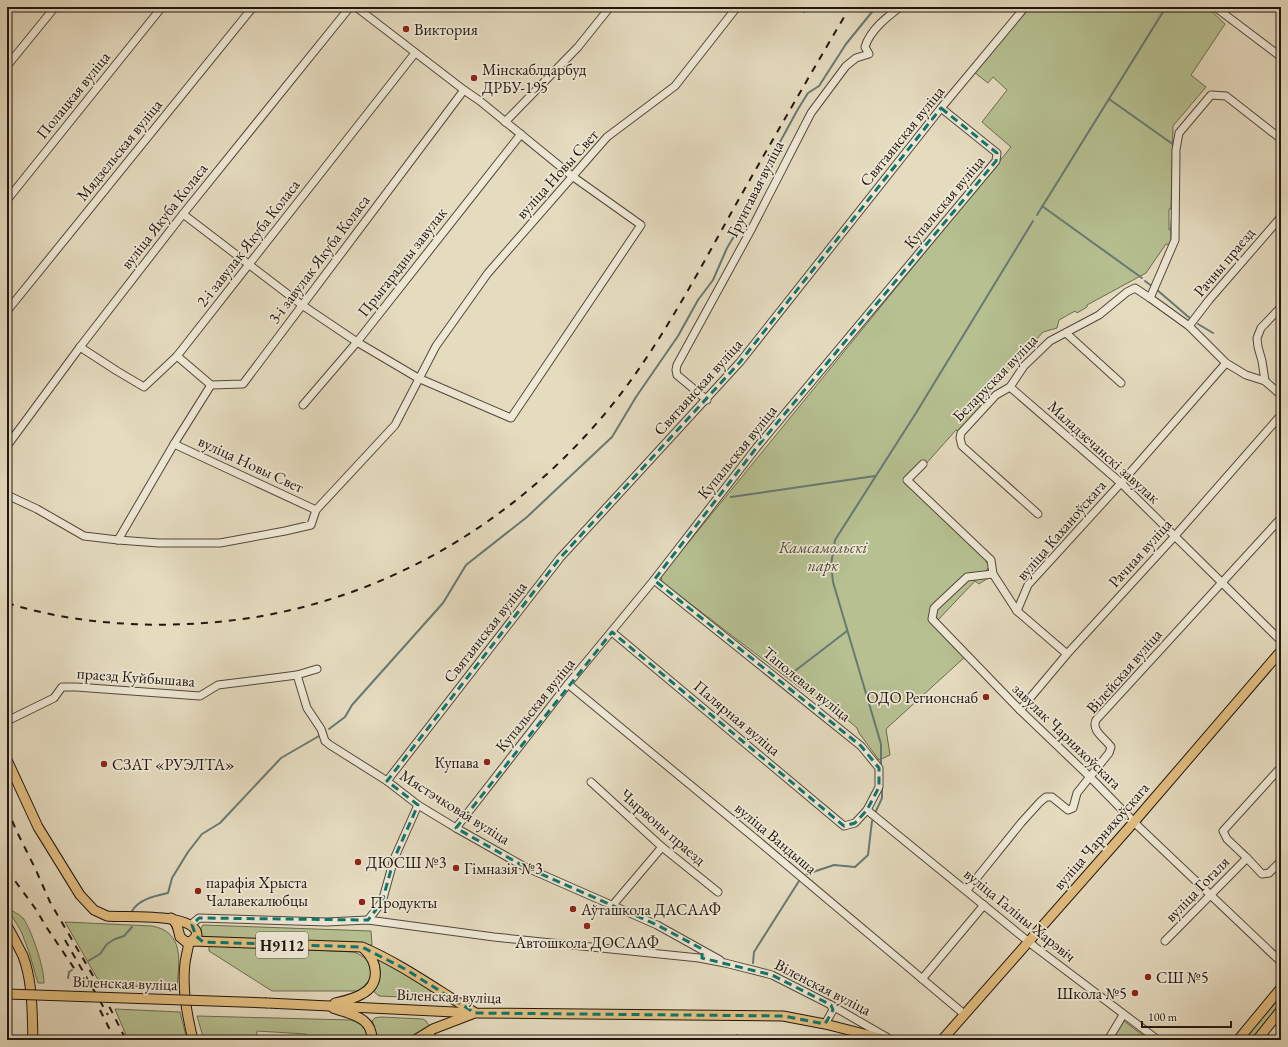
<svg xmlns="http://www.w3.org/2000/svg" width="1288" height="1047" font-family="'EB Garamond',serif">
<rect width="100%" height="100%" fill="#e5dbbf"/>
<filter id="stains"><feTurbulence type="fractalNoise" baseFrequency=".005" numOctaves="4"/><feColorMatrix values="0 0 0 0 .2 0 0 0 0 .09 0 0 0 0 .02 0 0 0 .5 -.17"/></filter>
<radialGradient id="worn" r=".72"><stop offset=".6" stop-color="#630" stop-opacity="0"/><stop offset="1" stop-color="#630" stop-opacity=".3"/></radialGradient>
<!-- green -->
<g fill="#b6c091" stroke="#6c6b50">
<polygon points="1028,7 1207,7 1225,24 1191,75 1206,87 1173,126 1171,209 1169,209 1169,230 1171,228 1171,245 1166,244 1146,273 1087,305 1087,307 1077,313 1075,311 1059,320 1057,328 1043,332 979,404 981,407 958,431 956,430 908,484 948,522 947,523 955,531 956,529 986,558 986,562 990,566 987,569 988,578 979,584 975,581 936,622 967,655 886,729 890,755 879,760 859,733 857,728 825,701 820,703 662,582 661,576 1011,147 982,122 1007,90 993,77 988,83 974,72"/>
<path d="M7,908c5,3 12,6 16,10 9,13 21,49 21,65h-6l-9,-31 -8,-21z"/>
<path d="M65,922l87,4c33,6 27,36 25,62l-76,-3z"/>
<polygon points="203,925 371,931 372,945 299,943 202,938 201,928"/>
<path d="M209,945l145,7c22,8 23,28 3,39h-85l-63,-40z"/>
<path d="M376,956l55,35 -3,6 -4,1 -45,-2 -6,-5c9,-12 9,-22 3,-35z"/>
<polygon points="1281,992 1281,1006 1253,1040 1241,1040"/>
<polygon points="115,1009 180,1012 187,1040 128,1040"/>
<path d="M197,1016l154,4c11,4 16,8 18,20h-58l-5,-6 -49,-3 -1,7 -11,-1v3h-41z"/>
<polygon points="381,1017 423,1019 426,1021 430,1027 406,1040 377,1040 375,1029 372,1021 375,1018"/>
<polygon points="1124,1021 1149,1040 1111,1040"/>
</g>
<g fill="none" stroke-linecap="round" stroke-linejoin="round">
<!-- stream -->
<g stroke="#677973" stroke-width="2">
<polyline points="804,12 808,7"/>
<polyline points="1109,99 1174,145 1174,147"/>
<polyline points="1042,206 1142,278"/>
<polyline points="1037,215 1166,7"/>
<polyline points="1171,232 1172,217"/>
<polyline points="1145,281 1153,287"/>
<polyline points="1156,289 1192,320"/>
<polyline points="1198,324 1213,333"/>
<polyline points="731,497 875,476"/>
<polyline points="787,677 847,631"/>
<polyline points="329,729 345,717 352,705 443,603 466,565 527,517 612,437 636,397 678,336 698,300 713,280 727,248 742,223 755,194 763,173 798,109 808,93 819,86 846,44 876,7"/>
<polyline points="881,767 881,744 833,582 831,565 835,540 916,413 1033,221"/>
<polyline points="876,811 882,798 882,788"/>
<polyline points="807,874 834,865 855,867 868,855 872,821"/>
<path d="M132,911c7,-12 23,-15 36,-18l4,-15 16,-26 14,-18 18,-11 61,-65 38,-22"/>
<polyline points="88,961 100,954 107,944 115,939 124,936 132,927"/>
<polyline points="753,963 754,952 799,881"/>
<polyline points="68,978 69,972 72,970"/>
<polyline points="734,1040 737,1035"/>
</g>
<defs>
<g id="minor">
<polyline points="1215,7 1281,57"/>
<polyline points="7,66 55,7"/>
<polyline points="505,122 578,47 610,7"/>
<polyline points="7,200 162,7"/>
<polyline points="183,214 302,305 357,342 418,378 511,418 641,225 572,176 480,101 464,90 356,7"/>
<polyline points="1150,298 1175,240 1176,150 1179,133 1211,95 1226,96 1281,139"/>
<polyline points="7,311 253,7"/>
<polyline points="1189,326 1209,300 1281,217"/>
<polyline points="1066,333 1121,383"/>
<polyline points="80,347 117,371 144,387 177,356 415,53"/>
<polyline points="177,356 211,385 243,384 464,90"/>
<polyline points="1265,381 1262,361 1258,347 1257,338 1261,328 1281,307"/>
<polyline points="1010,387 1121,483 1281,641"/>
<path d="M707,400l-30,-25 -1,-5 1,-5 75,-137 59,-115 35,-47 10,-8 13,-4 -4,-7c5,-17 22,-30 35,-40"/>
<polyline points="303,405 357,342 521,134"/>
<polyline points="174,444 316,510"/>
<polyline points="7,446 80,347 183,214 350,7"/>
<polyline points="923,464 907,480 991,560 993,574 1017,611 1067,654"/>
<polyline points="7,495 37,509 84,536 118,540 159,543 220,543 285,531 311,525 316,510 395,425 436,346 488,273 607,137 675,86 737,7"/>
<polyline points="1038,514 962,446 960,438 961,433 996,395 1010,387 1024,366 1050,341 1099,315 1127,292 1135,288 1150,298 1189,326 1226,363 1246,375 1265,381 1281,395"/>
<polyline points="118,540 174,444 211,385"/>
<polyline points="993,574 967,577 934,608 932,619 1020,710 1090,777 1139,827 1281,962"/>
<polyline points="1017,611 1028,585 1121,483 1226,363"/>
<polyline points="612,632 844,826 855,823 867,810 879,787 879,768 861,746 654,580"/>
<polyline points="297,675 307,708 321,729 325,741 330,745 387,781 418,805 456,828 525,867 657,925 720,960"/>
<polyline points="568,684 757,840 964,1014"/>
<polyline points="1020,710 1067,654 1174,537 1281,415"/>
<polyline points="7,721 54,698 62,687 76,687 200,696 218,685 297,675 317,669"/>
<polyline points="387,781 560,558 740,362 941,108 1025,7"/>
<polyline points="591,782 662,847 718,892"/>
<polyline points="867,810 1035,947 1158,1040"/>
<polyline points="456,828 568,684 654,580 757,447 996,161 997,153 941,108"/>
<polyline points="1247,858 1262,874 1269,873 1281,861"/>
<path d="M967,890l54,-67 19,-21 6,-5h6l16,13 5,-2 4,-15 32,-40 2,-6c-6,-9 -20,-16 -15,-27l185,-202"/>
<polyline points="612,906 662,847"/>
<polyline points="368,920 382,902 394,859 418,805"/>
<polyline points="192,925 194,922 199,918 327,922 368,920 494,937 699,958 725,963 772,975 831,1005 888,1038"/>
<polyline points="1165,941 1247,858 1227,839 1223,831 1281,767"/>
<polyline points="922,979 984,905"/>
<polyline points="825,1024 833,1010 831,1005"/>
<polyline points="429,1032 433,1040"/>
<polyline points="1108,1040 1123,1015"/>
</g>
<g id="major">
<path d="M7,760l31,67 42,68 14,15 13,6c17,2 89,-4 90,19l-5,6"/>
<path d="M171,918c7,5 7,12 9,19l6,5 6,-1 170,6c40,17 75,43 112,65"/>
<path d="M7,926c6,10 11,20 16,30 10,27 9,56 10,84"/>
<path d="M189,942c-1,7 -3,14 -4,21 -3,26 2,52 8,77"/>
<polyline points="267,1003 475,1013 783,1016 825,1024 888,1040"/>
<path d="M335,1003c9,-2 19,-4 27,-9 19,-10 16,-32 2,-45"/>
<path d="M333,1008c18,7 39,8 39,32"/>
<polyline points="415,1040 433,1029 472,1014"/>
<polyline points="942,1040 1134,822 1281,651"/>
<polyline points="1238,1040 1281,988"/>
<polyline points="1257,1040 1281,1010"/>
</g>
</defs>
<!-- minor casing -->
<use href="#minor" stroke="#52473c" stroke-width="9"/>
<!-- major casing -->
<use href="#major" stroke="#211610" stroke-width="11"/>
<!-- minor -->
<use href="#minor" stroke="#eee8d5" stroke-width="7"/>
<!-- major -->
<use href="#major" stroke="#e2be80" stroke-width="9"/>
<!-- rail -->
<g stroke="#211610" stroke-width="2" stroke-dasharray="7 7" stroke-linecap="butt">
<path d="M7,603c80,25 173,27 255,13 146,-26 276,-111 364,-229 42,-57 75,-120 109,-181 38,-67 76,-133 115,-199"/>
<polyline points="7,808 16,830 35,868 50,902 99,986 126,1040"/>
<polyline points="7,870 35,908 47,928 76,971"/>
<polyline points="65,940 108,1015"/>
<polyline points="100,1010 115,1040"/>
</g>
<defs>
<polyline id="major-bridge" points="7,994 267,1003"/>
</defs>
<!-- major-bridge casing -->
<use href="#major-bridge" stroke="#211610" stroke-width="11" stroke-linecap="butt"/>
<!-- major-bridge -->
<use href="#major-bridge" stroke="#e2be80" stroke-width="9"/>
</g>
<!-- marked area -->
<path fill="none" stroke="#0f766e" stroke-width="3" stroke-dasharray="8 5" stroke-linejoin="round" d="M941,108l56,45 -1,8 -239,286 -103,133 207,166 18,22v19l-12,23 -12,13 -11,3 -232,-194 -156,196 69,39 132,58 45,24v9l70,17 59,30 2,5 -8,14 -42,-8 -308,-3 -70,-44 -43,-22 -159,-5 -7,-6 -4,-11 7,-7 169,2 14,-18 12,-43 24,-54 -31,-24 173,-223 180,-196z"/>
<!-- markers -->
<g fill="#8f2418" stroke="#eee8d5" stroke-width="1.5">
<circle cx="406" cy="29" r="4"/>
<circle cx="474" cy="78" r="4"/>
<circle cx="986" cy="697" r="4"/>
<circle cx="487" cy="762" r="4"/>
<circle cx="104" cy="764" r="4"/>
<circle cx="358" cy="862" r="4"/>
<circle cx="456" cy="868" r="4"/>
<circle cx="198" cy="891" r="4"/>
<circle cx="362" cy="902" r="4"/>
<circle cx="573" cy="909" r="4"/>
<circle cx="587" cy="926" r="4"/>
<circle cx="1148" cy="977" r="4"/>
<circle cx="1135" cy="993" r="4"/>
</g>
<g text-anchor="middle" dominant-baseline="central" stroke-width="3.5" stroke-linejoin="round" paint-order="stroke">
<!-- shield labels -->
<rect fill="#eee8d5" stroke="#5e554b" stroke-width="1" x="256" y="932" width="52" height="26" rx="3"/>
<g font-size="15" font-weight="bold" fill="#211610">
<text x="282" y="945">Н9112</text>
</g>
<!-- poi labels -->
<g font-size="16" fill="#211610" stroke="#eee8d5" text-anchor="start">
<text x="414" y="29">Виктория</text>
<text x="482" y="69">Мінскаблдарбуд<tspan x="482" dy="18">ДРБУ-195</tspan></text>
<text x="978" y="697" text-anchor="end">ОДО Регионснаб</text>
<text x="479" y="762" text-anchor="end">Купава</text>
<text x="112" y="764">СЗАТ «РУЭЛТА»</text>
<text x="366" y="862">ДЮСШ №3</text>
<text x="464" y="868">Гімназія №3</text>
<text x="206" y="882">парафія Хрыста<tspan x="206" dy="18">Чалавекалюбцы</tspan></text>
<text x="370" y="902">Продукты</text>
<text x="581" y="909">Аўташкола ДАСААФ</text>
<text x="587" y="942" text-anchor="middle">Автошкола ДОСААФ</text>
<text x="1156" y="977">СШ №5</text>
<text x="1127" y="993" text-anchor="end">Школа №5</text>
</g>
<!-- street labels -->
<g font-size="16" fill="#211610" stroke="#eee8d5">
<text transform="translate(73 95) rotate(-51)">Полацкая вуліца</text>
<text transform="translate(902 136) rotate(-51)">Святаянская вуліца</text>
<text transform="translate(119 150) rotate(-51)">Мядзельская вуліца</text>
<text transform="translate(557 174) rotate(-48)">вуліца Новы Свет</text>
<text transform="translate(755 189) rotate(-63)">Грунтавая вуліца</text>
<text transform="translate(944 202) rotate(-50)">Купальская вуліца</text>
<text transform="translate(164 216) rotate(-52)">вуліца Якуба Коласа</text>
<text transform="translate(248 243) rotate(-52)">2-і завулак Якуба Коласа</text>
<text transform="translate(319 259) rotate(-53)">3-і завулак Якуба Коласа</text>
<text transform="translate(402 262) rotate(-52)">Прыгарадны завулак</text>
<text transform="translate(1224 262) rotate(-50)">Рачны праезд</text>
<text transform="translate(995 378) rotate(-46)">Беларуская вуліца</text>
<text transform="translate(698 387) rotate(-48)">Святаянская вуліца</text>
<text transform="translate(737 452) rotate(-51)">Купальская вуліца</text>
<text transform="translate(1104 452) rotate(42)">Маладзечанскі завулак</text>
<text transform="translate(251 464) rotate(25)">вуліца Новы Свет</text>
<text transform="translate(1061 530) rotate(-49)">вуліца Каханоўскага</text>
<text transform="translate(1140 553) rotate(-48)">Рачная вуліца</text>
<text transform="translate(485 632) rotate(-52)">Святаянская вуліца</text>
<text transform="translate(1124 671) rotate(-49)">Вілейская вуліца</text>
<text transform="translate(136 677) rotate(4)">праезд Куйбышава</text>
<text transform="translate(807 684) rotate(39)">Таполевая вуліца</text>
<text transform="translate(535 705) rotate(-51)">Купальская вуліца</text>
<text transform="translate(737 718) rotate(40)">Палярная вуліца</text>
<text transform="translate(1067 736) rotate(44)">завулак Чарняхоўскага</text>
<text transform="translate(455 807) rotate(32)">Мястэчковая вуліца</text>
<text transform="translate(663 827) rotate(41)">Чырвоны праезд</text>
<text transform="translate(1101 836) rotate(-49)">вуліца Чарняхоўскага</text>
<text transform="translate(776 838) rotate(40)">вуліца Вандыша</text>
<text transform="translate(1197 889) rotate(-46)">вуліца Гогаля</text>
<text transform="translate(1020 915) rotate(39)">вуліца Галіны Харэвіч</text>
<text transform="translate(125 983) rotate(2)">Віленская вуліца</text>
<text transform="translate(823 987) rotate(27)">Віленская вуліца</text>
<text transform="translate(449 996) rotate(2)">Віленская вуліца</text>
</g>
<!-- park labels -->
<g font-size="16" font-style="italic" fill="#4e4937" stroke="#eee8d5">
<text x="823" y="547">Камсамольскі<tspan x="823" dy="18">парк</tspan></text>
</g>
</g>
<!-- margin -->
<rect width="1288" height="1047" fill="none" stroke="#e5dbbf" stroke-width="24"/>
<rect x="8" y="8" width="1272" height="1031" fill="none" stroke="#211610" stroke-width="2"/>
<rect x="12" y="12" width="1264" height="1023" fill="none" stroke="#211610"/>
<!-- scale -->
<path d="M1142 1021v6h89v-6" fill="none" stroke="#211610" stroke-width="2"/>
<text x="1148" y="1021" font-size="12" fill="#211610" stroke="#eee8d5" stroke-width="3" paint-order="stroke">100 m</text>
<rect width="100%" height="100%" filter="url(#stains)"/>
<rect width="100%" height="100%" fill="url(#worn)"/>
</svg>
